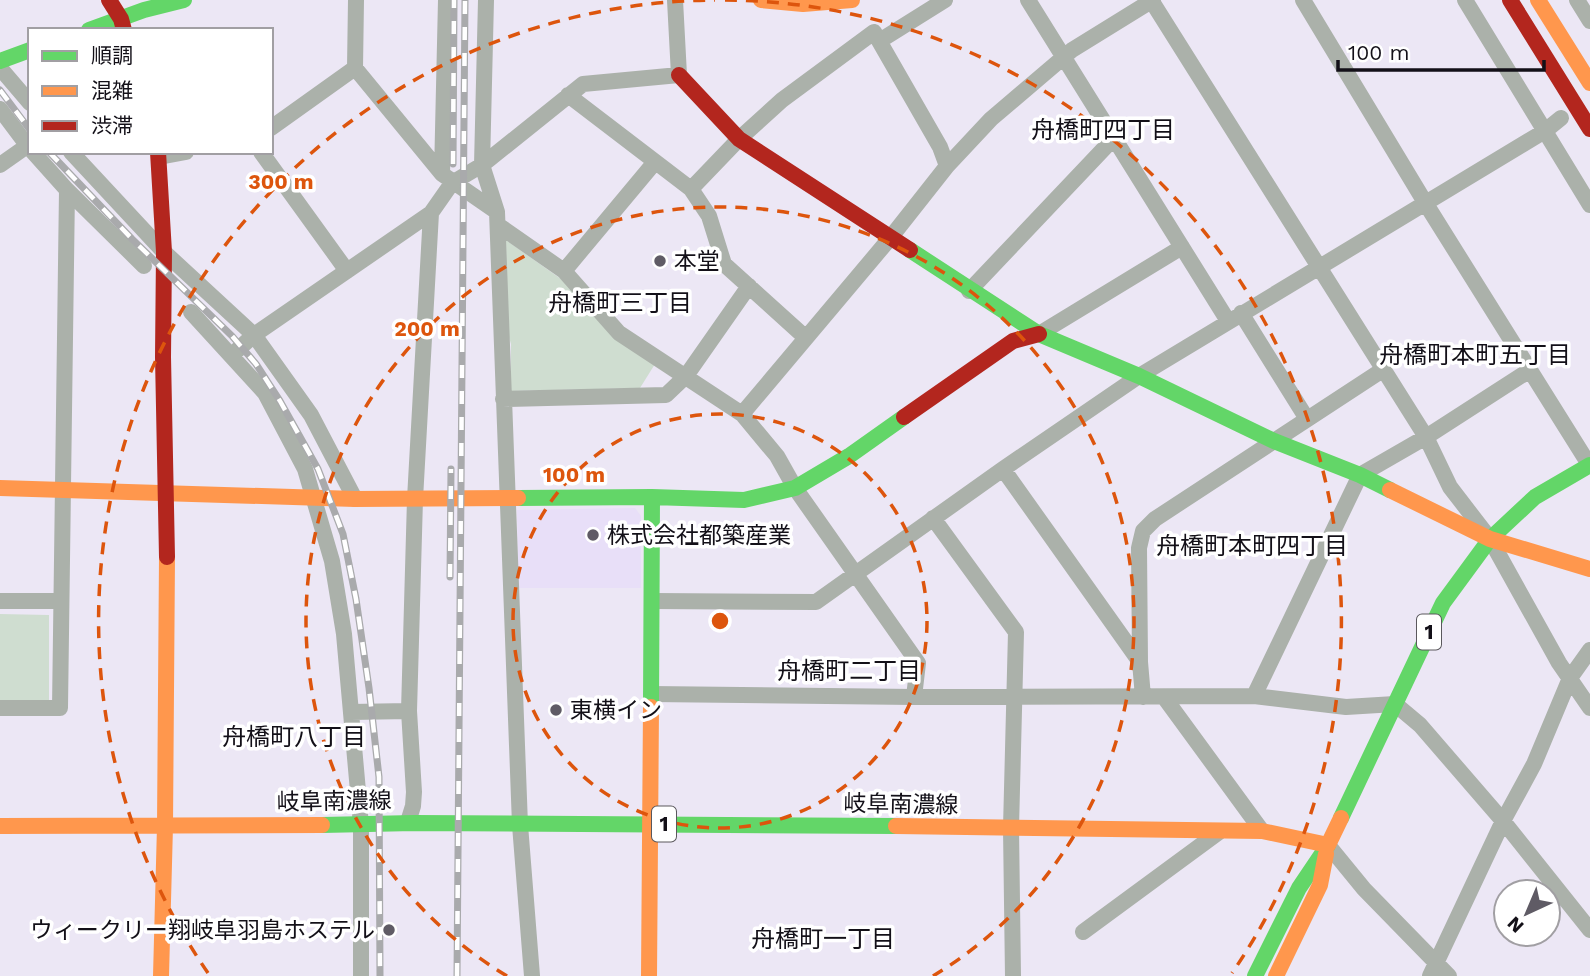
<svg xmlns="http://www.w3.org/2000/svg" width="1590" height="976" font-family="'Work Sans','Noto Sans JP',sans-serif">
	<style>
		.built { fill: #e8dff8 }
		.green { fill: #cfddd0 }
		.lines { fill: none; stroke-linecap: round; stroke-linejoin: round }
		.street { stroke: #abb1aa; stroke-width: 16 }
		.fast { stroke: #63d668; stroke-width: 16 }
		.slow { stroke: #ff974d; stroke-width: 16 }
		.jam { stroke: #b3261e; stroke-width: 16 }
		.rail-casing { stroke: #a9aaac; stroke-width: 7 }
		.rail { stroke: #fff; stroke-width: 4.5; stroke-dasharray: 13; stroke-linecap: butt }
		.ring { fill: none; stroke: #dd550d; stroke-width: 3.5; stroke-dasharray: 12 9 }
		.poi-dot { fill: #5f5b65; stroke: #fff; stroke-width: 2.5 }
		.labels { text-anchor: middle; stroke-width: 7; stroke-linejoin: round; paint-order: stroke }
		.shield { fill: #fff; stroke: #5a585d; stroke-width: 2 }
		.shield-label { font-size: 21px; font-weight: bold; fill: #131018 }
		.poi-label { font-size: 23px; fill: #131018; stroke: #fff; text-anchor: start }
		.street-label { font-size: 23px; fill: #131018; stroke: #fff }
		.neighbourhood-label { font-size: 24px; fill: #131018; stroke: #fff }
		.centre { fill: #dd550d; stroke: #fff; stroke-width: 3.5 }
		.ring-label { font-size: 21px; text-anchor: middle; font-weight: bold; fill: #dd550d; stroke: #fff; stroke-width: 7; stroke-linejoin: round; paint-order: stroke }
	</style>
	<rect width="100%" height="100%" fill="#ece7f5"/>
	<!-- built -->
	<path class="built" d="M 635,508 L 641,516 L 641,588 L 518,588 L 517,510 Z"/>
	<!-- green -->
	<path class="green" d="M 506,240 L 561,279 L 655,364 L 640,388 L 511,391 L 511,344 L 507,331 Z
		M 0,614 L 49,615 L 49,701 L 0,701 Z"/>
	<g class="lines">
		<!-- street -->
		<path class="street" d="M 356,0 L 355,68 L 442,174 L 497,212
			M 486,0 L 482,165 L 497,212 L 520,825 L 532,976
			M 1028,0 L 1228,321
			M 1151,0 L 1426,437 L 1450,487 L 1490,539 L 1559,663 L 1590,708
			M 1303,0 L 1426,204 L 1590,466
			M 1465,0 L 1590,205
			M 1577,0 L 1590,21
			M 881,40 L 945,0
			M 0,68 L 30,103
			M 568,95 L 691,189 L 709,216 L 724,264 L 806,338
			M 0,109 L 30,149
			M 271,128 L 355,68
			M 33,152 L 67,190 L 144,266
			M 71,152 L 164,252 L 254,335 L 311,415 L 355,499
			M 261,152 L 347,271
			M 159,157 L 186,152
			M 0,165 L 27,146
			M 442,174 L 446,0
			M 691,189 L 739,139 L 782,100 L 874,32 L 940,147 L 947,166
			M 498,225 L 564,271 L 619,333 L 742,414 L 777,456 L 795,488 L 918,663 L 914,697
			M 564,271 L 655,162
			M 969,291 L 1114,138
			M 191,312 L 265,393 L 305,469 L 332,561 L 344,634 L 361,825 L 361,976
			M 1241,313 L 1307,419
			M 1039,334 L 1182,247
			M 232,355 L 254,335 L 431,213 L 452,183 L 482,165 L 583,84 L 679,75 L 675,0
			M 503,399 L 666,395 L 686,376 L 749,286
			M 742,414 L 891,237 L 947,166 L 991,119 L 1072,50 L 1153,0
			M 1003,469 L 1140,662
			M 933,518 L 1016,632 L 1011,828 L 1013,976
			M 0,601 L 61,601
			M 653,601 L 816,602 L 1003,469 L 1139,376 L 1545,131 L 1561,118
			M 651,694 L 914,697 L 1254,696 L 1346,707 L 1395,704 L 1420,725 L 1503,821 L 1590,930
			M 1254,696 L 1360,475 L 1426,437 L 1530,370
			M 1143,697 L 1140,662 L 1139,548 L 1143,531 L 1155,519 L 1384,369
			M 1164,697 L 1262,831
			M 0,708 L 60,708 L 67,190
			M 351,712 L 409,711
			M 408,822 L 413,806 L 414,792 L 409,711 L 415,499 L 431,213
			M 1328,845 L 1364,889 L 1449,976
			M 1083,932 L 1219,832
			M 1430,976 L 1503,821 L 1534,764 L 1570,678 L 1590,650"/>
		<!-- fast -->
		<path class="fast" d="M 89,30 L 144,10 L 184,0
			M 0,61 L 30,50
			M 910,250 L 1039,334 L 1139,376 L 1274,441 L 1360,475 L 1390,490
			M 518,498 L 652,497 L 744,500 L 795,488 L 849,456 L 904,417
			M 651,707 L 652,497
			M 1341,818 L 1443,603 L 1490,539 L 1535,497 L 1590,465
			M 322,825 L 414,823 L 896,826
			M 1255,976 L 1299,888 L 1328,845"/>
		<!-- slow -->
		<path class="slow" d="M 761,0 L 803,4 L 852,0
			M 1538,0 L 1590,83
			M 0,488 L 355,499 L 518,498
			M 1390,490 L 1490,539 L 1590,569
			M 0,826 L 322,825
			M 896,826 L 1262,831 L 1328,845 L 1341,818
			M 161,976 L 165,826 L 167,557
			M 649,976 L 651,707
			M 1276,976 L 1320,885 L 1326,854"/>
		<!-- jam -->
		<path class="jam" d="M 109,0 L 121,19 L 124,30
			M 1510,0 L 1590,129
			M 679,75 L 739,139 L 910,250
			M 158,152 L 164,252 L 163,357 L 167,557
			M 904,417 L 1013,341 L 1039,334"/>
		<defs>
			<path id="rail" d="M 0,90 L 30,130
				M 49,152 L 132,239 L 232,336 L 256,364 L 280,401 L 318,469 L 343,534 L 356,599 L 369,688 L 379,777 L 380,976
				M 453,164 L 454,0
				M 450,577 L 451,469
				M 457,976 L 465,0"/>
		</defs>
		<!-- rail casing -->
		<use href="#rail" class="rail-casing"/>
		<!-- rail -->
		<use href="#rail" class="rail"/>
	</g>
	<!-- distance rings -->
	<g class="ring">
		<circle cx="720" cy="621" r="207"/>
		<path d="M507 976A414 414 0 1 1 933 976"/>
		<path d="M208 973A621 621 0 0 1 715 0M725 0A621 621 0 0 1 1232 973"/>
	</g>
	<!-- markers -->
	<g class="poi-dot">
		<circle cx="660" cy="261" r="7"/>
		<circle cx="593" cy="535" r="7"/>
		<circle cx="556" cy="710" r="7"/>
		<circle cx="389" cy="930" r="7"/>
	</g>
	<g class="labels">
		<!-- shield labels -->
		<g class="shield">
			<rect x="1417" y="614.5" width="24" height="35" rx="5"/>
			<rect x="652" y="806.5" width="24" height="35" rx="5"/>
		</g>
		<g class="shield-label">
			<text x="1429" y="639">1</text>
			<text x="664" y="831">1</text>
		</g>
		<!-- poi labels -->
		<g class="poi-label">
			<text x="674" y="269">本堂</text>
			<text x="607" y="543">株式会社都築産業</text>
			<text x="570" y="718">東横イン</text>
			<text x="375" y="938" text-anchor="end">ウィークリー翔岐阜羽島ホステル</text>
		</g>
		<!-- street labels -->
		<g class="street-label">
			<text transform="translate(334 801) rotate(-1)" y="8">岐阜南濃線</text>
			<text transform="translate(901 804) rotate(1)" y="8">岐阜南濃線</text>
		</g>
		<!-- neighbourhood labels -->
		<g class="neighbourhood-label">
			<text x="1103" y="138">舟橋町四丁目</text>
			<text x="620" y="311">舟橋町三丁目</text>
			<text x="1475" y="363">舟橋町本町五丁目</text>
			<text x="1252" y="554">舟橋町本町四丁目</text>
			<text x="849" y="679">舟橋町二丁目</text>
			<text x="294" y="745">舟橋町八丁目</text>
			<text x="823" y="947">舟橋町一丁目</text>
		</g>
	</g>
	<circle cx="720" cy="621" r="10" class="centre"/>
	<g class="ring-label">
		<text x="281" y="189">300 m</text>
		<text x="427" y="336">200 m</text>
		<text x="574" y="482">100 m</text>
	</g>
	<!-- legend -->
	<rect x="28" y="28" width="245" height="126" fill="#ffffff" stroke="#a19fa3" stroke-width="2"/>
	<rect x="42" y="51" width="35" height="10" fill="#63d668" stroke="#a19fa3" stroke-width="2"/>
	<text x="91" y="63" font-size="21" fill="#131018">順調</text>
	<rect x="42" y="86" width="35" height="10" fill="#ff974d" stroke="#a19fa3" stroke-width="2"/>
	<text x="91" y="98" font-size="21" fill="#131018">混雑</text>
	<rect x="42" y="121" width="35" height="10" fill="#b3261e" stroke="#a19fa3" stroke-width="2"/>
	<text x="91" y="133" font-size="21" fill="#131018">渋滞</text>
	<!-- north arrow -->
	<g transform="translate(1527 913) rotate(224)"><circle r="33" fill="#ffffff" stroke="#a19fa3" stroke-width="2"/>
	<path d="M0-5L12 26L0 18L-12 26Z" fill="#5f5b65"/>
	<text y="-10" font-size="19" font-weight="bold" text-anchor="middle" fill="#131018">N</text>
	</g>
	<!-- scale -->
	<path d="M1338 60v10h206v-10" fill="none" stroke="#131018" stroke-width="3.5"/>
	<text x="1348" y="60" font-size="21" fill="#131018" stroke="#ffffff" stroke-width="5" paint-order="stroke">100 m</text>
</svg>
